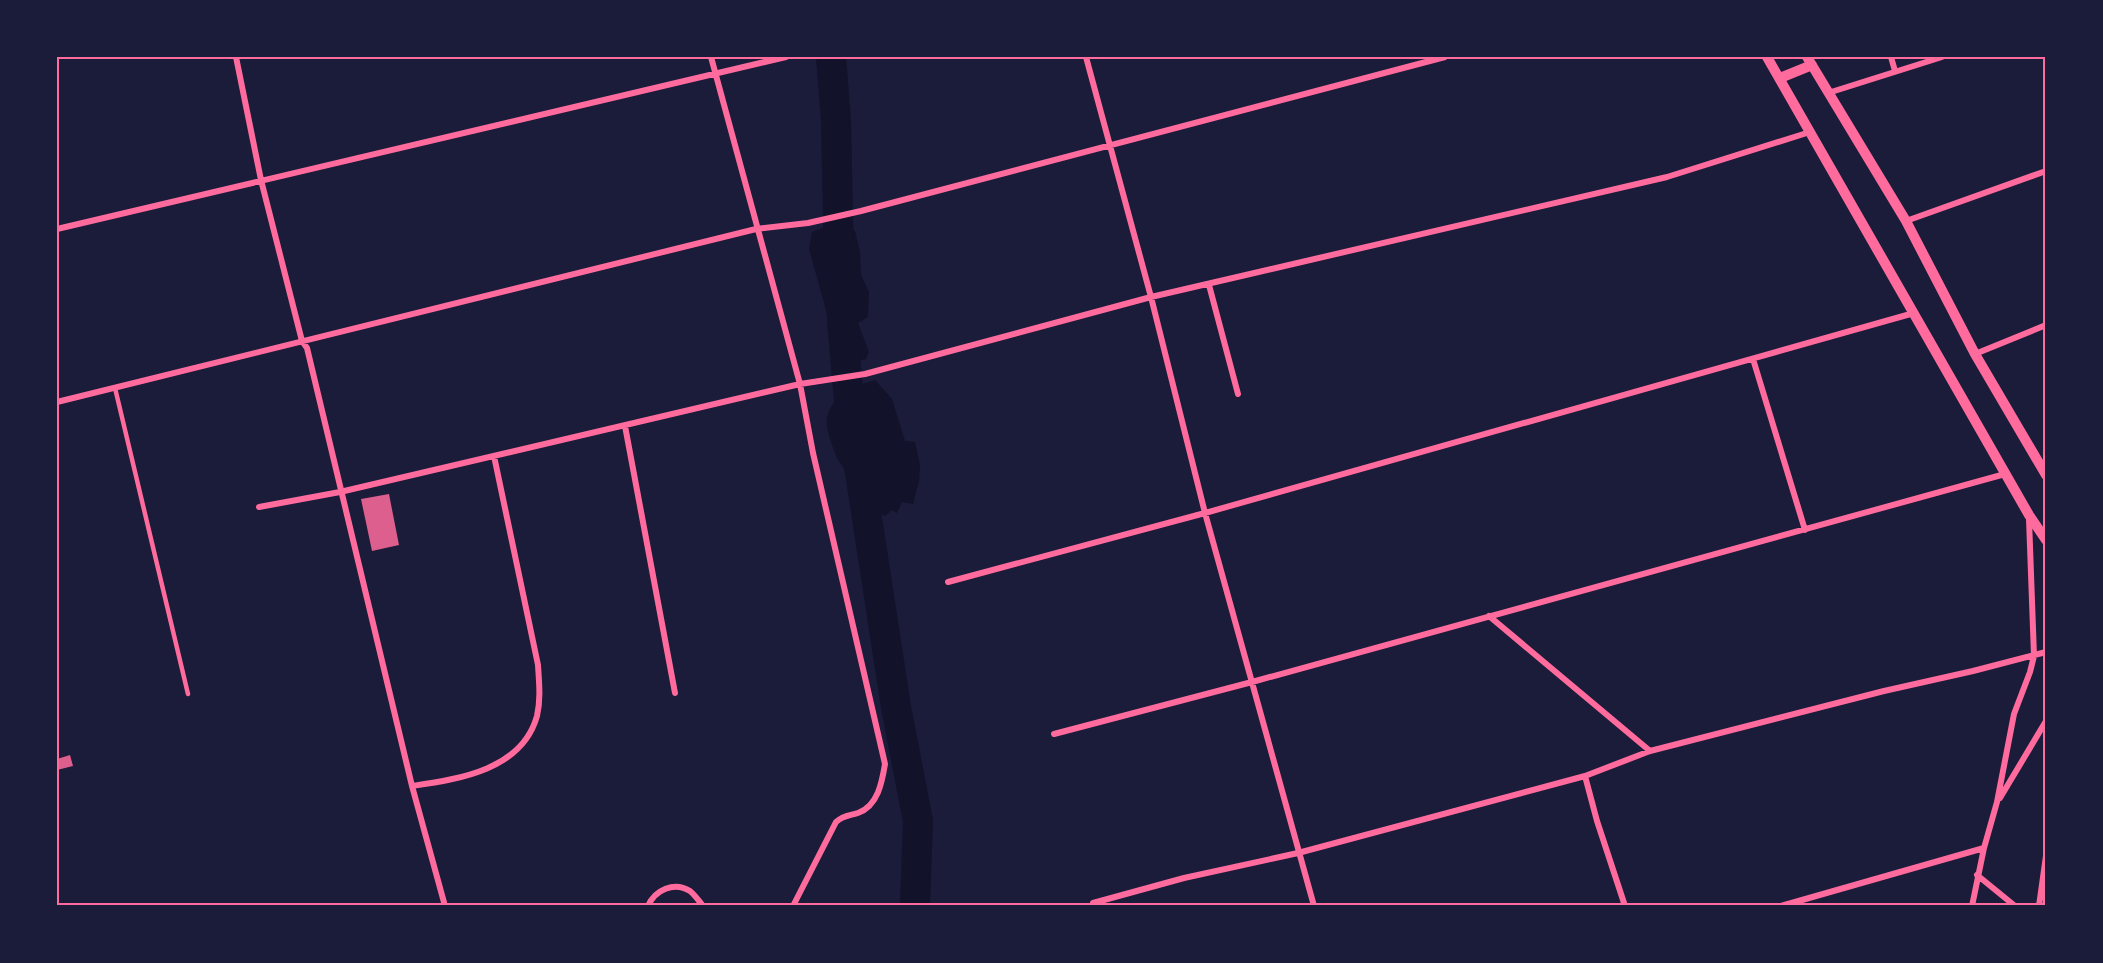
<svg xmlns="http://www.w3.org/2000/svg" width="2103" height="963" font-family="'PT Sans Narrow',sans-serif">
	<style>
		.water { fill: #12122b }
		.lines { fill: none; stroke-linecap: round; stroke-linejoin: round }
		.river { stroke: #12122b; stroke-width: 30 }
		.building { fill: #dd5f8e }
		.service { stroke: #ff6b9d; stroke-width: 4.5 }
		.minor { stroke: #ff6b9d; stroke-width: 6 }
		.tertiary { stroke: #ff6b9d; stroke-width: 10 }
		.neatline { fill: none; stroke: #ff6b9d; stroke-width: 2 }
	</style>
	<rect width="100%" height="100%" fill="#1b1b3a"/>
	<!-- water -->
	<path class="water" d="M 846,223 L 855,231 L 860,252 L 861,275 L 869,292 L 868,317 L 858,323 L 869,352 L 866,359 L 854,362 L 841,361 L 833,348 L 826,310 L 809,249 L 812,232 L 831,225 Z
		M 875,380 L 892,399 L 905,441 L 915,442 L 920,465 L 919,481 L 913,504 L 902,502 L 897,513 L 892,510 L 885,516 L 869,506 L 854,482 L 853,473 L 846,474 C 843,464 837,461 835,453 C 832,445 828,434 827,426 C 824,399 854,386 875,380 Z"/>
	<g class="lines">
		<!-- river -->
		<path class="river" d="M 831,57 L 836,120 L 839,264
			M 842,321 L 849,401 L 896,707 L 918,821 L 915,906"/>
	</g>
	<!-- building -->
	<path class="building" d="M 389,494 L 399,545 L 372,551 L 361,499 Z
		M 70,755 L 73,766 L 57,770 L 57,759 Z"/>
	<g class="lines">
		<!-- service -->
		<path class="service" d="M 115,388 L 188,694"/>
		<!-- minor -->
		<path class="minor" d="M 236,57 L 261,180 L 302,341 L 307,348 L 412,786 L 445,906
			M 711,57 L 800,384 L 813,453 L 885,764 C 882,782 878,806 858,813 C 849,816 844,815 836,822 L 793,906
			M 1086,57 L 1151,297 L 1205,513 L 1314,906
			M 1891,57 L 1895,71
			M 1828,93 L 1942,57
			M 1906,221 L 2046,171
			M 57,229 L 786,57
			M 1209,285 L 1238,394
			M 1975,354 L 2046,325
			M 1753,359 L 1805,530
			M 57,402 L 756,229 L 808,223 L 861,211 L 1445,57
			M 625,426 L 675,693
			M 259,507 L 340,492 L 800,384 L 865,374 L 1151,297 L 1667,177 L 1810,132
			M 948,582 L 1205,513 L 1914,313
			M 1489,616 L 1650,751
			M 1054,734 L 1252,682 L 2005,474
			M 1585,776 L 1597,821 L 1625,906
			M 412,786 C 459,779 522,770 537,716 C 541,699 539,682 538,665 L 494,456
			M 2000,798 L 2046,721
			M 1977,875 L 2015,906
			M 1093,903 L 1184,878 L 1298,853 L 1585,776 L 1650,751 L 1884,691 L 1973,671 L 2046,652
			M 648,906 C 655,890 674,881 690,891 C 695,895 699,901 703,906
			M 1781,906 L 1984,848
			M 1972,906 L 1984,848 L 1997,802 L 2014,714 L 2030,672 L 2034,656 L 2029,519
			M 2039,906 L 2046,856"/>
		<!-- tertiary -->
		<path class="tertiary" d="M 1767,57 L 2029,515 L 2046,540
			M 1807,57 L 1906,221 L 1975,354 L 2046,475
			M 1780,78 L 1812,65"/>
	</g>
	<!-- border -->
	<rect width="2103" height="963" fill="none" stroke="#1b1b3a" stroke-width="117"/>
	<rect x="58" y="58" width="1986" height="846" class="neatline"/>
</svg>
